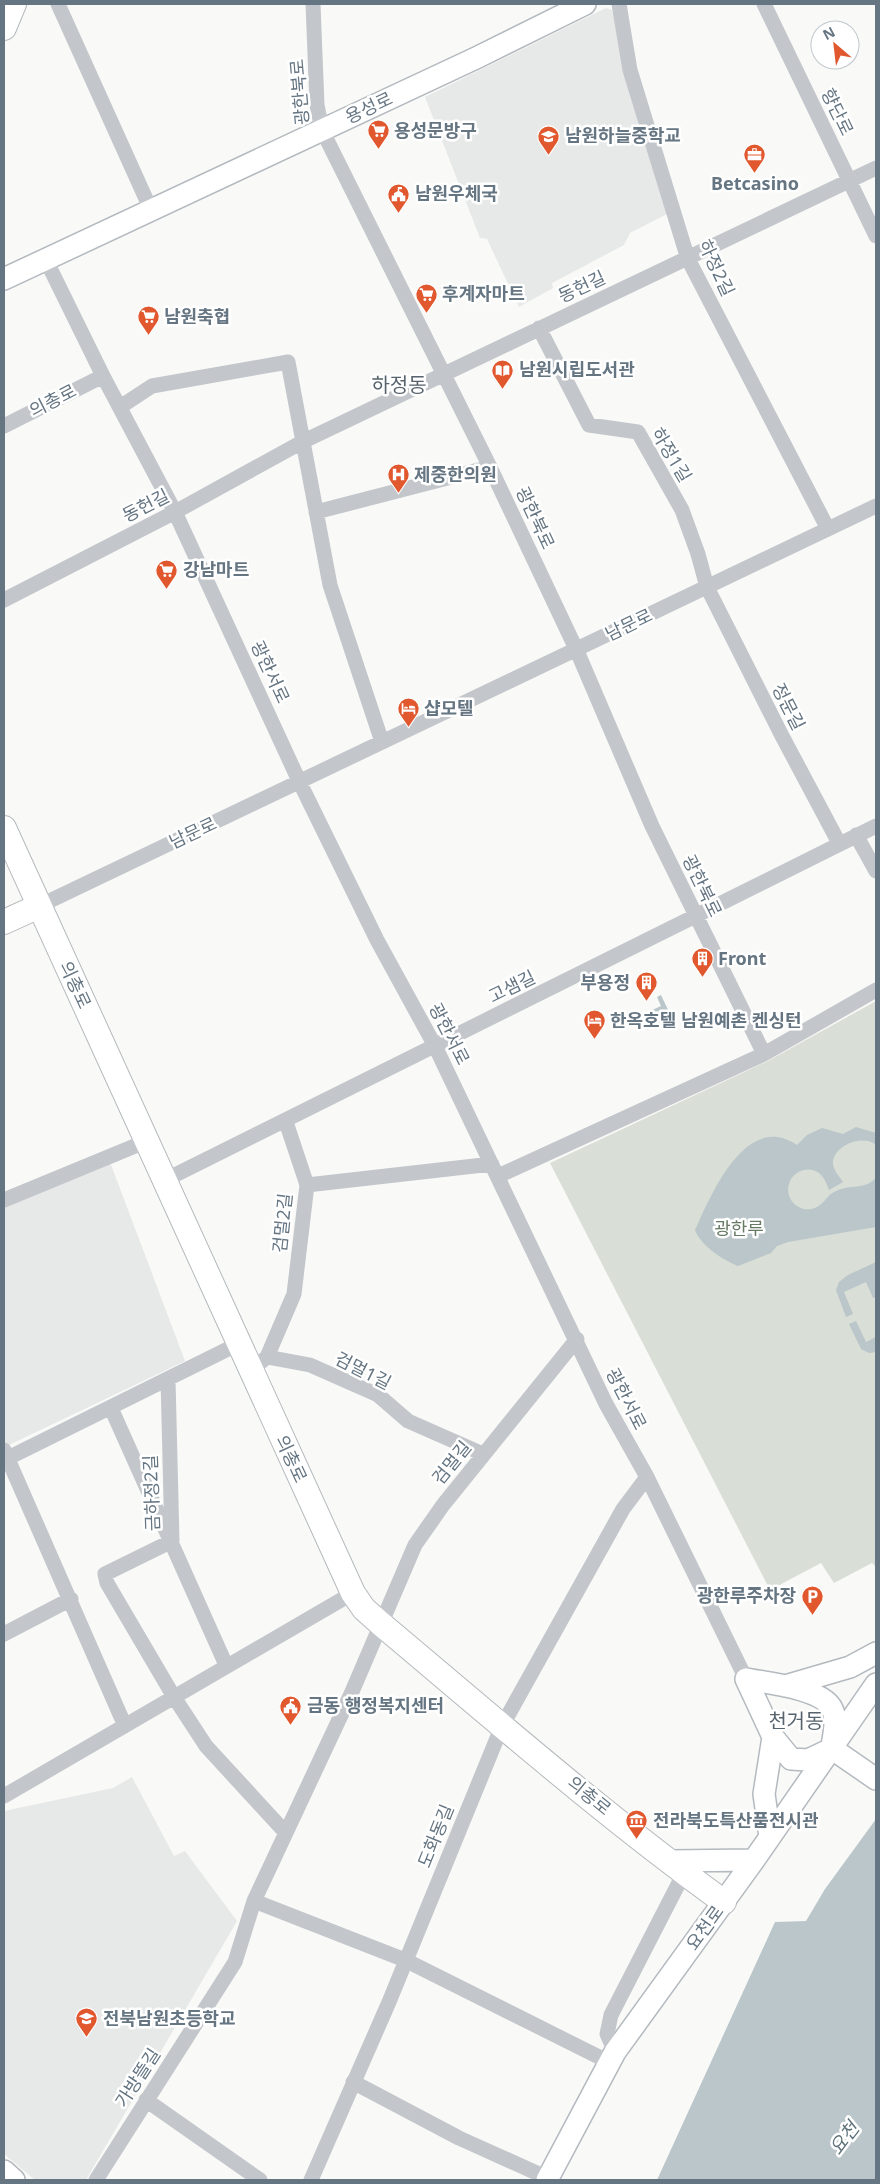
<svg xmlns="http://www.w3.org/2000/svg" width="880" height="2184" font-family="'Noto Sans','Noto Sans KR',sans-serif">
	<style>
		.built { fill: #e7e8e8 }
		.green { fill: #d9ded6 }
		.water { fill: #bac6ca }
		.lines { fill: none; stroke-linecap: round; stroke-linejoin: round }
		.secondary-casing { stroke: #b3b9be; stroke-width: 24 }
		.primary-casing { stroke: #b4b9bd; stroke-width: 26 }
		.street { stroke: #c3c7cb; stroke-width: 15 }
		.secondary { stroke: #fff; stroke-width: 21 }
		.primary { stroke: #fff; stroke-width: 24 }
		.labels { text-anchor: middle; stroke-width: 5; stroke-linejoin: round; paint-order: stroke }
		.street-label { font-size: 18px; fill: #657582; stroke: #fff }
		.poi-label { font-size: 18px; font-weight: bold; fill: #657582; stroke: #fff; text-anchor: start }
		.park-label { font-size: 18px; fill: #677a64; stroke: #fff }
		.water-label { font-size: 19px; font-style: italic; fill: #60747c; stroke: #fff }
		.quarter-label { font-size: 20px; fill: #57636d; stroke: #fff }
	</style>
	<rect width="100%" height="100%" fill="#f9f9f7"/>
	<!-- built -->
	<path class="built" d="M 606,8 L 612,10 L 669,213 L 630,233 L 624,245 L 552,283 L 553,288 L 519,307 L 487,239 L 480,238 L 425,97 Z
		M 107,1154 L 185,1361 L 7,1446 L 4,1439 L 4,1203 Z
		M 132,1777 L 174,1856 L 185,1851 L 237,1921 L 86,2180 L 35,2180 L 4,2154 L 4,1811 L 113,1788 Z"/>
	<!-- green -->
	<path class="green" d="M 876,1001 L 876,1567 L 872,1563 L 834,1583 L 821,1563 L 770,1590 L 550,1163 L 768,1061 Z"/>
	<!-- water -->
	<path class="water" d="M 661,995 L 670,1014 L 664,1016 L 666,1021 L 647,1030 L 645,1026 L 640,1028 L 631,1012 L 635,1010 L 639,1016 L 661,1006 L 657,997 Z
		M 856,1127 L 876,1133 L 876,1145 C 864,1134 836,1144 833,1161 C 832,1169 839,1176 843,1182 L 829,1190 C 827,1184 824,1177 819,1173 C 809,1165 792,1171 789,1184 C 784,1201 802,1215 817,1207 C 823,1204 826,1198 831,1194 C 848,1182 862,1192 876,1178 L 876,1227 L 788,1242 L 777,1246 L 771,1253 L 738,1266 C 723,1260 701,1246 695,1230 C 711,1195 746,1110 797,1145 L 807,1135 L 822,1128 L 843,1134 Z
		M 876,1262 L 876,1297 L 873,1298 L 866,1282 L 844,1292 L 853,1314 L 846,1317 L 836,1290 L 839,1282 L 848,1275 Z
		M 856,1321 L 866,1342 L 876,1337 L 876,1352 L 869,1353 L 861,1349 L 849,1324 Z
		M 876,1819 L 876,2180 L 657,2180 L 775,1922 L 806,1921 L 825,1889 Z"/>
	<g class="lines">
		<defs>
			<path id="secondary" d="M 4,279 L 476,58 L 585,4
				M 746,1679 L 773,1737 L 791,1759 L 808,1760 L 831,1749
				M 746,1679 C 767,1683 819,1688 831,1707 C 838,1718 834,1733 832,1746
				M 785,1686 L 850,1667 L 876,1653
				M 831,1748 L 876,1779
				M 770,1837 L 764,1794 L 773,1737
				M 670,1861 L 754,1860
				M 4,2171 L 14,2180
				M 547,2180 L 615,2052 L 754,1860 L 876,1684"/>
			<path id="primary" d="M 4,28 L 14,4
				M 4,828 L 353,1593 L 364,1609 L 381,1624 C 493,1718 605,1816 724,1902
				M 4,922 L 39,906"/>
		</defs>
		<!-- secondary casing -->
		<use href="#secondary" class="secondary-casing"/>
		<!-- primary casing -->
		<use href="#primary" class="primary-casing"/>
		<!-- street -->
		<path class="street" d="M 58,4 L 151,210
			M 313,4 L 317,105 L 322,130 L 490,467 L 577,651 L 652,826 L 764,1054 L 498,1176
			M 619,4 L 630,70 L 688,259 L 828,529
			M 764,4 L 876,236
			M 46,260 L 103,376 L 175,512 L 300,783 L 377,940 L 435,1046 L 606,1404 L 647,1477 L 746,1679
			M 539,328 L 589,425 L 638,432 L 682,510 L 698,554 L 707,587 L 781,734 L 839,843
			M 120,407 L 152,386 L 288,362 L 330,585 L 382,742
			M 4,426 L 103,376
			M 316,512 L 490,467
			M 4,600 L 175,512 L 304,441 L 876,168
			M 856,835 L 876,871
			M 39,906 L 876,506
			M 764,1054 L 876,990
			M 165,1180 L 876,826
			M 307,1185 L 492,1164
			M 4,1200 L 147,1141
			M 267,1357 L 294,1294 L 307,1185 L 286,1122
			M 250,1371 L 267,1357 L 310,1365 L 378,1395 L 408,1421 L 483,1454
			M 168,1379 L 172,1541 L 105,1574 L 107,1583 L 174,1697 L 206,1746 L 285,1832
			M 111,1408 L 226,1665
			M 4,1450 L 125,1726
			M 4,1460 L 238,1344
			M 4,1634 L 71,1599
			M 4,1796 L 353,1593
			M 254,1901 L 405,1960 L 609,2062
			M 615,2052 L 607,2034 L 611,2015 L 684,1873
			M 353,2082 L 459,2138 L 548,2178
			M 146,2100 L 260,2180
			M 96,2180 L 235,1962 L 254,1901 L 351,1694 L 415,1545 L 443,1505 L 577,1339
			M 311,2180 L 389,2002 L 502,1726 L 623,1509 L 647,1477"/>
		<!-- secondary -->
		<use href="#secondary" class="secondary"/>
		<!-- primary -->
		<use href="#primary" class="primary"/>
	</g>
	<!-- icons -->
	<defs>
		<symbol id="supermarket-pin" viewBox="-11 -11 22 30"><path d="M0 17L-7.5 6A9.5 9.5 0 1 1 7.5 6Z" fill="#e1582f" stroke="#fff"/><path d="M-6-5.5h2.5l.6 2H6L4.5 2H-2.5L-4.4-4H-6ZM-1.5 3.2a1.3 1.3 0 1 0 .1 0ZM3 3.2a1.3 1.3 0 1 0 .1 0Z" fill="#fff"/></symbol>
		<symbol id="school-pin" viewBox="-11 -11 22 30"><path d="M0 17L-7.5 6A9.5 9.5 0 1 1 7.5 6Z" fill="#e1582f" stroke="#fff"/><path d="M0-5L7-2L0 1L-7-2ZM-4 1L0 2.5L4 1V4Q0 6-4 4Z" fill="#fff"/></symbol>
		<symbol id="office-pin" viewBox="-11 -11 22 30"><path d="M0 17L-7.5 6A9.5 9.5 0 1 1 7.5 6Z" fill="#e1582f" stroke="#fff"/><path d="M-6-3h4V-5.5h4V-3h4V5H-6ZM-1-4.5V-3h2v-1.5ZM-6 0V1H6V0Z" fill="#fff"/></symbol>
		<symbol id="civic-pin" viewBox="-11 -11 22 30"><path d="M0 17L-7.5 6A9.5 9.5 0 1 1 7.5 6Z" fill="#e1582f" stroke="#fff"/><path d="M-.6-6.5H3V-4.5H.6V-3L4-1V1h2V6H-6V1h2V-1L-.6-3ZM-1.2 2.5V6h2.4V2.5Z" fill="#fff"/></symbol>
		<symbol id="library-pin" viewBox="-11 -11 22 30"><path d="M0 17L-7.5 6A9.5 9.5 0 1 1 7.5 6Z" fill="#e1582f" stroke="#fff"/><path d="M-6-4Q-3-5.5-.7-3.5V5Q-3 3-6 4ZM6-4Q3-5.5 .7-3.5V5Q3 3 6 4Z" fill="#fff"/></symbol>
		<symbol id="hospital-pin" viewBox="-11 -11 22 30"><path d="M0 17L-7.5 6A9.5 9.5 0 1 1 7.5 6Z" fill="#e1582f" stroke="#fff"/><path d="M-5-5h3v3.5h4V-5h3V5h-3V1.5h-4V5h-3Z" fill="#fff"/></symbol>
		<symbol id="hotel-pin" viewBox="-11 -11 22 30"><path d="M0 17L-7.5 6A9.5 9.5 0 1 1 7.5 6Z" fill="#e1582f" stroke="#fff"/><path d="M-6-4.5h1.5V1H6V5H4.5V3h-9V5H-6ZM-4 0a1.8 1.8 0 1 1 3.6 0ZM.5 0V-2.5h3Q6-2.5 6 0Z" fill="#fff"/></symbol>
		<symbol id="building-pin" viewBox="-11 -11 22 30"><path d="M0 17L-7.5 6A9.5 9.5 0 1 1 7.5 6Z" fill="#e1582f" stroke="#fff"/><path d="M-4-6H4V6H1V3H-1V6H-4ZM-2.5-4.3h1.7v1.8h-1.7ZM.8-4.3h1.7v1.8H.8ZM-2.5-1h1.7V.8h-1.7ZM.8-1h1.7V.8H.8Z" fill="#fff"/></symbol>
		<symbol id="parking-pin" viewBox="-11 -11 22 30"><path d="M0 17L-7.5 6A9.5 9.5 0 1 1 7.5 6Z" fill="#e1582f" stroke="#fff"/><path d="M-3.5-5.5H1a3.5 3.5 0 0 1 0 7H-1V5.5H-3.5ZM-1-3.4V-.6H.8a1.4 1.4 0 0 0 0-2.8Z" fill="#fff"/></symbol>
		<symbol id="museum-pin" viewBox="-11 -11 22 30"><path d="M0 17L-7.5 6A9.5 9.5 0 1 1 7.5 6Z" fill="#e1582f" stroke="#fff"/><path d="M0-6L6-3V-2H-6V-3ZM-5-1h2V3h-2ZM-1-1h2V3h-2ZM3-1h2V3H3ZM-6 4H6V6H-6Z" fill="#fff"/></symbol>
	</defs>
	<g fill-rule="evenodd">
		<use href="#supermarket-pin" x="366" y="118" width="25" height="34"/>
		<use href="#school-pin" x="536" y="124" width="25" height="34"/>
		<use href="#office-pin" x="742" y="142" width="25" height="34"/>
		<use href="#civic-pin" x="386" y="182" width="25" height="34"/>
		<use href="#supermarket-pin" x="414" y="282" width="25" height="34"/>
		<use href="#supermarket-pin" x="136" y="304" width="25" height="34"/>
		<use href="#library-pin" x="490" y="358" width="25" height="34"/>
		<use href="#hospital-pin" x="386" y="462" width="25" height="34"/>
		<use href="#supermarket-pin" x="154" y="558" width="25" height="34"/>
		<use href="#hotel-pin" x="396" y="696" width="25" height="34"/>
		<use href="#building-pin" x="690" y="946" width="25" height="34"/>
		<use href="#building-pin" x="634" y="970" width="25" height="34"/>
		<use href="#hotel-pin" x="582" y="1008" width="25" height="34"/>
		<use href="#parking-pin" x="800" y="1584" width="25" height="34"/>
		<use href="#civic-pin" x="278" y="1694" width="25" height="34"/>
		<use href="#museum-pin" x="624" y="1808" width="25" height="34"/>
		<use href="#school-pin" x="74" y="2006" width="25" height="34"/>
	</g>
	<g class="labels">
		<!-- street labels -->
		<g class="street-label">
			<text transform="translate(300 92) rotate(-95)" y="6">광한북로</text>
			<text transform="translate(369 108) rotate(-25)" y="6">용성로</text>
			<text transform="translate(837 112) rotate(64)" y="6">향단로</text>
			<text transform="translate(716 268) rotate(65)" y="6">하정2길</text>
			<text transform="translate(582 287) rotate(-25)" y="6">동헌길</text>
			<text transform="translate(53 401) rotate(-27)" y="6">의총로</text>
			<text transform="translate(671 455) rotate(59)" y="6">하정1길</text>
			<text transform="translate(146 506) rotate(-27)" y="6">동헌길</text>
			<text transform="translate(535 518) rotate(65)" y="6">광한북로</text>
			<text transform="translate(629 625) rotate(-26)" y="6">남문로</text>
			<text transform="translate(270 672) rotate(65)" y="6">광한서로</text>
			<text transform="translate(788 707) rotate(63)" y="6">정문길</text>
			<text transform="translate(193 833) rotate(-25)" y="6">남문로</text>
			<text transform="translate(702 886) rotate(64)" y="6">광한북로</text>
			<text transform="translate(75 985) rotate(65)" y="6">의총로</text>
			<text transform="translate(512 987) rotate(-26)" y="6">고샘길</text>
			<text transform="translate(449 1034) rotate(63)" y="6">광한서로</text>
			<text transform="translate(283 1223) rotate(-84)" y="6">검멀2길</text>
			<text transform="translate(363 1371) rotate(27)" y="6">검멀1길</text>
			<text transform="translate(626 1399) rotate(63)" y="6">광한서로</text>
			<text transform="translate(291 1459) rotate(65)" y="6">의총로</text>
			<text transform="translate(452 1463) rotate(-51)" y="6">검멀길</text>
			<text transform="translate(152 1493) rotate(-92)" y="6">금하정2길</text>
			<text transform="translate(589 1796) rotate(39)" y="6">의총로</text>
			<text transform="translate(436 1836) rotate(-68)" y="6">도화동길</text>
			<text transform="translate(705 1928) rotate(-54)" y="6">요천로</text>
			<text transform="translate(138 2078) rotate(-57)" y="6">가방뜰길</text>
		</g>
		<!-- poi labels -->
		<g class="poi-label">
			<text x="394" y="137">용성문방구</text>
			<text x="565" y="142">남원하늘중학교</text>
			<text x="755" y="190" text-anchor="middle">Betcasino</text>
			<text x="415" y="200">남원우체국</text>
			<text x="442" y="300">후계자마트</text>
			<text x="164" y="323">남원축협</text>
			<text x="519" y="376">남원시립도서관</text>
			<text x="414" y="481">제중한의원</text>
			<text x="183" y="576">강남마트</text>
			<text x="424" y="715">샵모텔</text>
			<text x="718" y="965">Front</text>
			<text x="630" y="989" text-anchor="end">부용정</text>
			<text x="610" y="1027">한옥호텔 남원예촌 켄싱턴</text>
			<text x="796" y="1602" text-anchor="end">광한루주차장</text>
			<text x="307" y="1712">금동 행정복지센터</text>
			<text x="653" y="1827">전라북도특산품전시관</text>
			<text x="103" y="2025">전북남원초등학교</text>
		</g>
		<!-- park labels -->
		<g class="park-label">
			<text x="739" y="1235">광한루</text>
		</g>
		<!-- water labels -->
		<g class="water-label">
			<text transform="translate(844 2138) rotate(-53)" y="7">요천</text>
		</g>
		<!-- quarter labels -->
		<g class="quarter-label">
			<text x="399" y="392">하정동</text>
			<text x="796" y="1728">천거동</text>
		</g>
	</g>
	<!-- border -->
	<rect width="880" height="2184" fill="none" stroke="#657582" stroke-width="10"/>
	<!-- north arrow -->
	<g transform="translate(835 45) rotate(332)"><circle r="24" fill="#ffffff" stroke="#c1c8cd"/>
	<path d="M0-4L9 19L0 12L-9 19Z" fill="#e1582f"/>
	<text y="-8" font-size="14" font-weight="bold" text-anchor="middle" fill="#657582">N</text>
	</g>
</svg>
